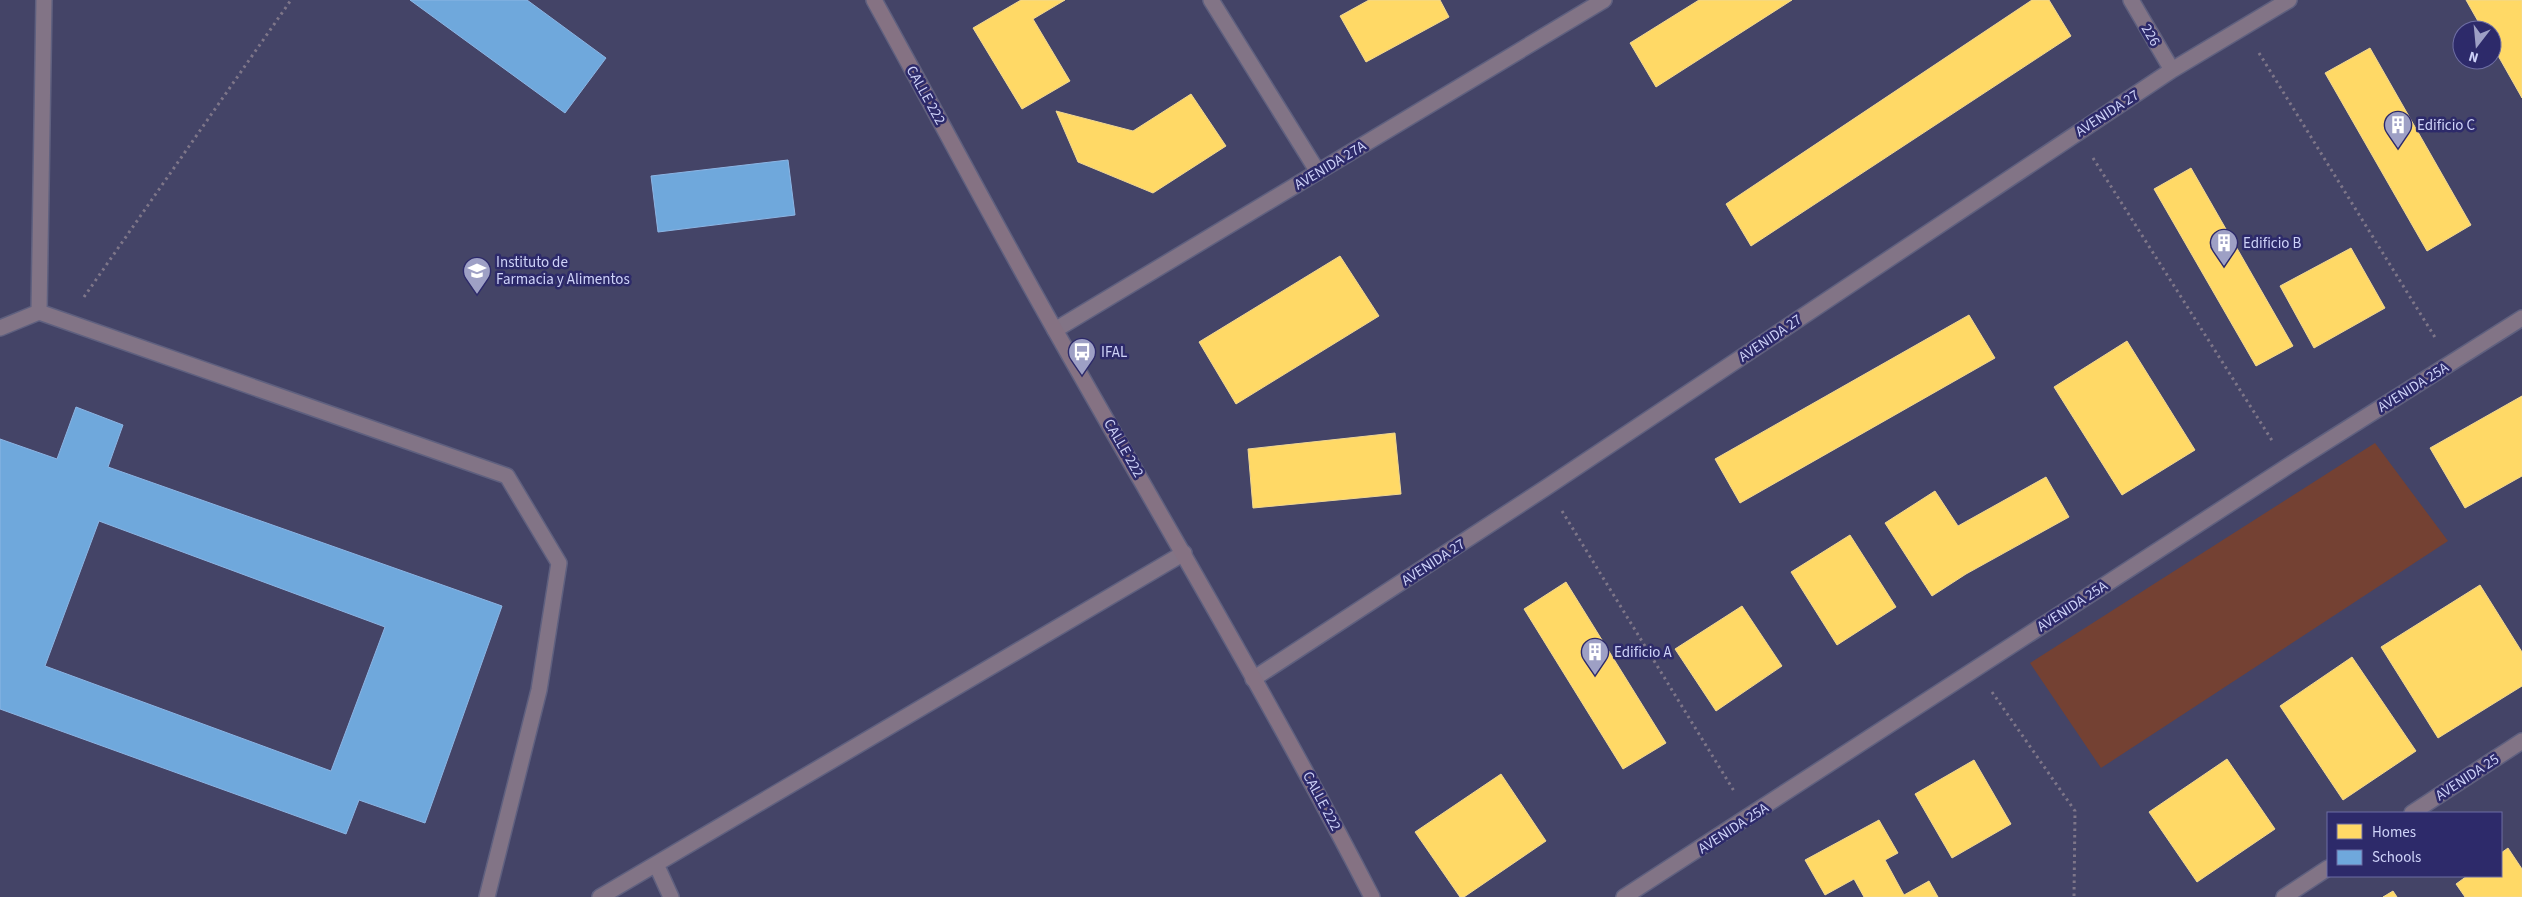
<svg xmlns="http://www.w3.org/2000/svg" width="2522" height="897" font-family="'Source Sans 3',sans-serif">
	<style>
		.garden { fill: #744133 }
		.homes { fill: #ffd966; stroke: #f0d792 }
		.schools { fill: #6fa8dc; stroke: #8cb5e4; fill-rule: evenodd }
		.lines { fill: none; stroke-linecap: round; stroke-linejoin: round }
		.service-casing { stroke: #5f607f; stroke-width: 18 }
		.minor-casing { stroke: #5f607f; stroke-width: 18 }
		.secondary-casing { stroke: #5f607f; stroke-width: 18 }
		.path { stroke: #7e7689; stroke-width: 3; stroke-dasharray: 2.5 4; stroke-linecap: butt }
		.service { stroke: #827486; stroke-width: 15 }
		.minor { stroke: #827486; stroke-width: 15 }
		.secondary { stroke: #857283; stroke-width: 15 }
		.labels { text-anchor: middle; stroke-width: 5; stroke-linejoin: round; paint-order: stroke }
		.street-label { font-size: 15px; fill: #ced2f8; stroke: #2d2a6a }
		.poi-label { font-size: 15px; fill: #ced2f8; stroke: #2d2a6a; text-anchor: start }
	</style>
	<rect width="100%" height="100%" fill="#444467"/>
	<!-- garden -->
	<path class="garden" d="M 2375,443 L 2448,541 L 2101,768 L 2030,663 Z"/>
	<!-- homes -->
	<path class="homes" d="M 1021,0 L 1065,0 L 1033,19 L 1070,81 L 1022,109 L 973,28 Z
		M 1369,0 L 1440,0 L 1449,17 L 1366,62 L 1340,16 Z
		M 1699,0 L 1792,0 L 1656,87 L 1630,43 Z
		M 2032,0 L 2049,0 L 2071,36 L 1751,246 L 1726,204 Z
		M 2466,0 L 2522,0 L 2522,98 L 2492,45 L 2492,30 L 2483,30 Z
		M 2370,48 L 2471,225 L 2427,251 L 2325,73 Z
		M 1191,94 L 1226,146 L 1153,193 L 1078,162 L 1056,111 L 1133,131 Z
		M 2191,168 L 2293,346 L 2256,366 L 2154,189 Z
		M 2351,248 L 2385,308 L 2314,348 L 2280,286 Z
		M 1340,256 L 1379,316 L 1236,404 L 1199,342 Z
		M 1969,315 L 1995,358 L 1740,503 L 1715,459 Z
		M 2127,341 L 2195,450 L 2122,495 L 2054,387 Z
		M 2522,396 L 2522,476 L 2465,508 L 2430,448 Z
		M 1395,433 L 1401,494 L 1253,508 L 1248,449 Z
		M 2046,477 L 2069,517 L 1966,574 L 1932,596 L 1885,523 L 1935,491 L 1958,526 Z
		M 1850,535 L 1896,607 L 1837,645 L 1791,572 Z
		M 1566,582 L 1666,743 L 1623,769 L 1524,609 Z
		M 2480,585 L 2522,652 L 2522,686 L 2438,738 L 2381,647 Z
		M 1742,606 L 1782,666 L 1716,711 L 1675,649 Z
		M 2352,657 L 2416,751 L 2343,800 L 2280,706 Z
		M 2227,759 L 2275,829 L 2197,882 L 2149,812 Z
		M 1974,760 L 2011,824 L 1952,858 L 1915,794 Z
		M 1501,774 L 1546,841 L 1464,897 L 1460,897 L 1415,832 Z
		M 1879,820 L 1898,853 L 1885,860 L 1904,895 L 1929,881 L 1938,897 L 1864,897 L 1854,879 L 1825,895 L 1805,860 Z
		M 2508,848 L 2522,869 L 2522,897 L 2465,897 L 2456,884 L 2467,876 L 2501,876 L 2501,853 Z
		M 2393,891 L 2397,897 L 2383,897 Z"/>
	<!-- schools -->
	<path class="schools" d="M 410,0 L 527,0 L 606,58 L 565,113 Z
		M 788,160 L 795,215 L 658,232 L 651,176 Z
		M 76,407 L 123,425 L 108,467 L 502,606 L 425,823 L 359,800 L 346,834 L 0,709 L 0,439 L 57,459 ZM 99,521 L 385,627 L 331,771 L 45,666 Z"/>
	<g class="lines">
		<defs>
			<path id="service" d="M 1211,0 L 1318,172
				M 39,312 L 44,0
				M 0,328 L 39,312 L 507,476 L 559,563 L 539,690 L 487,897
				M 656,864 L 671,897
				M 600,897 L 1184,553"/>
			<path id="minor" d="M 2131,0 L 2172,70
				M 1055,330 L 1604,0
				M 1253,679 L 1547,487 L 2172,70 L 2289,0
				M 2412,813 L 2522,741
				M 1624,897 L 2288,466 L 2522,318
				M 2284,897 L 2328,868"/>
			<path id="secondary" d="M 874,0 C 935,110 993,221 1055,330 C 1162,519 1273,705 1372,897"/>
		</defs>
		<!-- service casing -->
		<use href="#service" class="service-casing"/>
		<!-- minor casing -->
		<use href="#minor" class="minor-casing"/>
		<!-- secondary casing -->
		<use href="#secondary" class="secondary-casing"/>
		<!-- path -->
		<path class="path" d="M 2259,53 L 2436,339
			M 2093,158 L 2273,442
			M 84,297 L 291,0
			M 1562,511 L 1734,791
			M 1992,692 L 2075,811 L 2074,897"/>
		<!-- service -->
		<use href="#service" class="service"/>
		<!-- minor -->
		<use href="#minor" class="minor"/>
		<!-- secondary -->
		<use href="#secondary" class="secondary"/>
	</g>
	<!-- icons -->
	<defs>
		<symbol id="building-pin" viewBox="-11 -11 22 30"><path d="M0 17L-7.5 6A9.5 9.5 0 1 1 7.5 6Z" fill="#9ea0c5" stroke="#2d2a6a"/><path d="M-4-6H4V6H1V3H-1V6H-4ZM-2.5-4.3h1.7v1.8h-1.7ZM.8-4.3h1.7v1.8H.8ZM-2.5-1h1.7V.8h-1.7ZM.8-1h1.7V.8H.8Z" fill="#fff"/></symbol>
		<symbol id="university-pin" viewBox="-11 -11 22 30"><path d="M0 17L-7.5 6A9.5 9.5 0 1 1 7.5 6Z" fill="#9ea0c5" stroke="#2d2a6a"/><path d="M0-5L7-2L0 1L-7-2ZM-4 1L0 2.5L4 1V4Q0 6-4 4Z" fill="#fff"/></symbol>
		<symbol id="bus-pin" viewBox="-11 -11 22 30"><path d="M0 17L-7.5 6A9.5 9.5 0 1 1 7.5 6Z" fill="#9ea0c5" stroke="#2d2a6a"/><path d="M-5-6H5V4H4V6H2V4H-2V6H-4V4H-5ZM-3.5-4V0h7V-4ZM-3.5 1.2v1.5H-2V1.2ZM2 1.2v1.5H3.5V1.2Z" fill="#fff"/></symbol>
	</defs>
	<g fill-rule="evenodd">
		<use href="#building-pin" x="2382" y="109" width="32" height="43"/>
		<use href="#building-pin" x="2208" y="227" width="32" height="43"/>
		<use href="#university-pin" x="461" y="255" width="32" height="43"/>
		<use href="#bus-pin" x="1066" y="336" width="32" height="43"/>
		<use href="#building-pin" x="1579" y="636" width="32" height="43"/>
	</g>
	<g class="labels">
		<!-- street labels -->
		<g class="street-label">
			<text transform="translate(2151 35) rotate(60)" y="5">226</text>
			<text transform="translate(926 95) rotate(61)" y="5">CALLE 222</text>
			<text transform="translate(2107 113) rotate(-33)" y="5">AVENIDA 27</text>
			<text transform="translate(1330 165) rotate(-31)" y="5">AVENIDA 27A</text>
			<text transform="translate(1770 338) rotate(-34)" y="5">AVENIDA 27</text>
			<text transform="translate(2413 387) rotate(-32)" y="5">AVENIDA 25A</text>
			<text transform="translate(1124 448) rotate(60)" y="5">CALLE 222</text>
			<text transform="translate(1433 562) rotate(-33)" y="5">AVENIDA 27</text>
			<text transform="translate(2072 606) rotate(-33)" y="5">AVENIDA 25A</text>
			<text transform="translate(2467 777) rotate(-33)" y="5">AVENIDA 25</text>
			<text transform="translate(1322 801) rotate(62)" y="5">CALLE 222</text>
			<text transform="translate(1733 828) rotate(-33)" y="5">AVENIDA 25A</text>
		</g>
		<!-- poi labels -->
		<g class="poi-label">
			<text x="2417" y="130">Edificio C</text>
			<text x="2243" y="248">Edificio B</text>
			<text x="496" y="267">Instituto de<tspan x="496" dy="17">Farmacia y Alimentos</tspan></text>
			<text x="1101" y="357">IFAL</text>
			<text x="1614" y="657">Edificio A</text>
		</g>
	</g>
	<!-- legend -->
	<rect x="2327" y="812" width="175" height="65" fill="#2d2a6a" stroke="#6d6da3"/>
	<rect x="2337" y="824" width="25" height="15" fill="#ffd966" stroke="#6d6da3"/>
	<text x="2372" y="837" font-size="15" fill="#ced2f8">Homes</text>
	<rect x="2337" y="850" width="25" height="15" fill="#6fa8dc" stroke="#6d6da3"/>
	<text x="2372" y="862" font-size="15" fill="#ced2f8">Schools</text>
	<!-- north arrow -->
	<g transform="translate(2477 45) rotate(196)"><circle r="24" fill="#2d2a6a" stroke="#6d6da3"/>
	<path d="M0-4L9 19L0 12L-9 19Z" fill="#9ea0c5"/>
	<text y="-8" font-size="14" font-weight="bold" text-anchor="middle" fill="#ced2f8">N</text>
	</g>
</svg>
